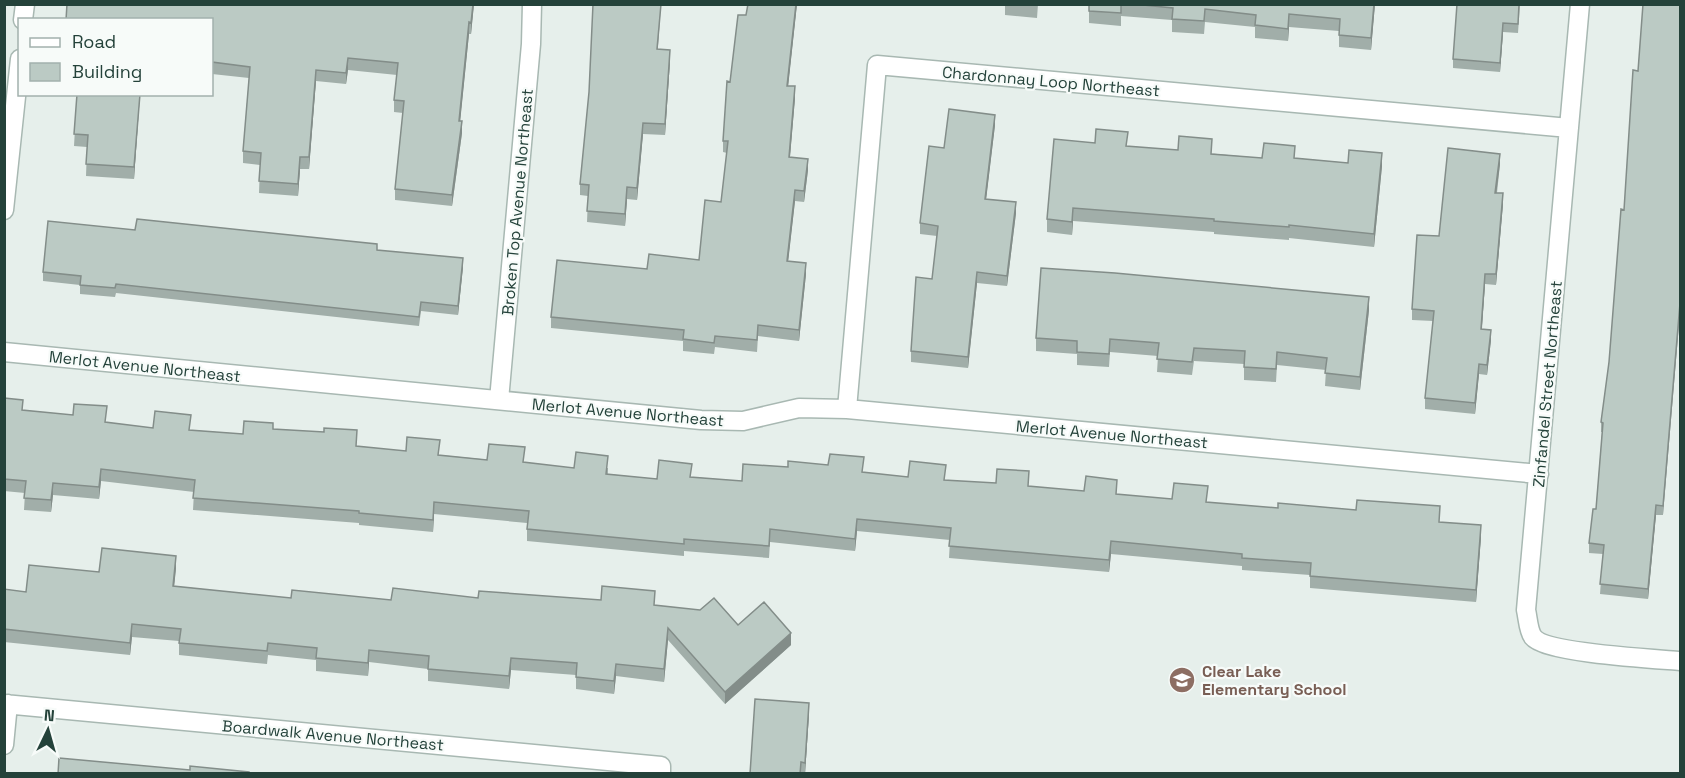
<svg xmlns="http://www.w3.org/2000/svg" width="1685" height="778" font-family="'Space Grotesk',sans-serif">
	<style>
		.lines { fill: none; stroke-linecap: round; stroke-linejoin: round }
		.street-casing { stroke: #a8b8b2; stroke-width: 21 }
		.street { stroke: #fff; stroke-width: 18 }
		.wall { fill: #a1aea9 }
		.shaded-wall { fill: #838d89 }
		.building { fill: #bbcac4; stroke: #838d89; stroke-width: 1.5 }
		.labels { text-anchor: middle; stroke-width: 4.5; stroke-linejoin: round; paint-order: stroke }
		.street-label { font-size: 16px; fill: #24423a; stroke: #f7fbf9 }
		.education-label { font-size: 16px; font-weight: bold; fill: #785e54; stroke: #f7fbf9; text-anchor: start }
	</style>
	<rect width="100%" height="100%" fill="#e6efeb"/>
	<g class="lines">
		<defs>
			<path id="street" d="M 1580,4 L 1526,610 C 1528,618 1528,630 1533,637 C 1545,653 1656,659 1680,661
				M 23,20 L 25,4
				M 4,210 L 20,59
				M 4,352 L 701,420 L 743,421 L 799,408 L 847,409 L 1539,474
				M 499,400 L 531,44 L 532,4
				M 847,409 L 877,65 L 1569,128
				M 4,704 L 661,766 L 661,774
				M 4,745 L 8,704"/>
		</defs>
		<!-- street casing -->
		<use href="#street" class="street-casing"/>
		<!-- street -->
		<use href="#street" class="street"/>
	</g>
	<!-- wall -->
	<path class="wall" d="M 474,4 L 471,34 L 469,34 L 460,121 L 462,133 L 452,206 L 395,200 L 395,189 L 403,113 L 394,112 L 394,100 L 397,75 L 348,70 L 346,84 L 316,81 L 309,169 L 300,169 L 298,196 L 259,193 L 260,165 L 243,163 L 243,151 L 249,78 L 212,74 L 212,20 Z
		M 797,4 L 788,86 L 795,98 L 790,157 L 808,170 L 804,202 L 795,201 L 788,261 L 806,274 L 799,341 L 758,336 L 757,352 L 715,347 L 714,354 L 683,351 L 683,341 L 551,328 L 551,317 L 647,269 L 699,260 L 721,202 L 727,153 L 723,152 L 723,141 L 730,82 L 746,15 Z
		M 1005,4 L 1038,4 L 1037,18 L 1005,15 Z
		M 1089,4 L 1375,4 L 1371,50 L 1339,47 L 1339,31 L 1289,27 L 1288,41 L 1255,38 L 1255,27 L 1205,22 L 1204,34 L 1172,32 L 1172,20 L 1121,16 L 1121,26 L 1089,23 Z
		M 1520,4 L 1518,33 L 1503,32 L 1500,72 L 1453,68 L 1453,59 Z
		M 1680,4 L 1663,515 L 1656,515 L 1648,599 L 1600,594 L 1603,554 L 1589,553 L 1589,543 L 1596,509 L 1602,432 L 1601,432 L 1601,422 L 1609,362 L 1638,71 Z
		M 658,49 L 670,61 L 665,135 L 643,134 L 637,200 L 627,199 L 625,226 L 587,222 L 588,196 L 580,195 L 580,184 Z
		M 77,94 L 140,94 L 134,179 L 86,176 L 87,147 L 74,146 Z
		M 995,125 L 986,199 L 1016,213 L 1007,286 L 977,283 L 968,368 L 911,362 L 911,351 L 932,279 L 937,236 L 920,234 L 920,223 L 944,148 Z
		M 1128,146 L 1262,158 L 1295,158 L 1382,166 L 1374,247 L 1289,238 L 1289,240 L 1214,234 L 1214,232 L 1073,221 L 1072,235 L 1047,232 L 1047,219 Z
		M 1500,164 L 1497,193 L 1503,204 L 1496,285 L 1485,284 L 1482,329 L 1491,340 L 1487,375 L 1479,374 L 1475,414 L 1425,409 L 1425,398 L 1433,321 L 1412,320 L 1412,309 L 1439,236 Z
		M 135,230 L 377,250 L 463,267 L 458,315 L 421,311 L 419,326 L 116,293 L 115,297 L 80,294 L 80,285 L 43,281 L 43,272 Z
		M 1369,310 L 1360,390 L 1325,386 L 1326,370 L 1277,365 L 1276,382 L 1244,380 L 1244,364 L 1194,361 L 1192,375 L 1157,372 L 1158,356 L 1110,352 L 1109,367 L 1077,365 L 1077,354 L 1036,351 L 1036,338 Z
		M 4,398 L 23,410 L 106,423 L 153,428 L 190,430 L 243,434 L 273,429 L 357,446 L 440,455 L 574,468 L 608,468 L 608,474 L 657,479 L 692,477 L 742,481 L 864,473 L 1440,522 L 1481,537 L 1476,602 L 1310,588 L 1310,575 L 1242,570 L 1242,566 L 1111,554 L 1109,572 L 949,558 L 950,540 L 857,531 L 855,551 L 770,542 L 769,558 L 684,551 L 684,556 L 527,541 L 527,523 L 434,514 L 433,532 L 359,525 L 359,523 L 193,510 L 194,492 L 101,481 L 99,499 L 53,495 L 51,512 L 24,510 L 25,493 L 4,491 Z
		M 176,568 L 174,586 L 291,598 L 391,600 L 478,598 L 655,605 L 738,625 L 791,645 L 725,704 L 668,640 L 664,682 L 616,676 L 614,694 L 576,689 L 576,675 L 511,670 L 509,689 L 428,681 L 428,669 L 369,662 L 368,676 L 316,671 L 316,660 L 268,655 L 267,664 L 179,655 L 179,641 L 132,637 L 130,655 L 4,642 L 4,589 L 26,592 L 99,572 Z
		M 809,714 L 805,774 L 750,774 Z"/>
	<!-- shaded-wall -->
	<path class="shaded-wall" d="M 473,4 L 474,4 L 471,34 L 471,23 Z
		M 661,4 L 657,60 L 657,49 Z
		M 796,4 L 797,4 L 787,97 L 787,86 Z
		M 1374,4 L 1375,4 L 1371,50 L 1371,38 Z
		M 1289,14 L 1289,27 L 1288,41 L 1288,29 Z
		M 469,22 L 469,34 L 459,133 L 459,121 Z
		M 1503,23 L 1503,32 L 1500,72 L 1500,63 Z
		M 670,50 L 670,61 L 665,135 L 665,124 Z
		M 348,58 L 348,70 L 346,84 L 346,73 Z
		M 316,70 L 316,81 L 309,169 L 309,157 Z
		M 795,86 L 795,98 L 789,168 L 789,157 Z
		M 140,94 L 134,179 L 134,167 Z
		M 995,115 L 995,125 L 985,209 L 985,199 Z
		M 462,121 L 462,133 L 452,206 L 452,195 Z
		M 643,123 L 643,134 L 637,200 L 637,188 Z
		M 1382,153 L 1382,166 L 1374,247 L 1374,234 Z
		M 1500,154 L 1500,164 L 1495,203 L 1495,193 Z
		M 300,157 L 300,169 L 298,196 L 298,184 Z
		M 808,159 L 808,170 L 804,202 L 804,191 Z
		M 627,187 L 627,199 L 625,226 L 625,214 Z
		M 795,190 L 795,201 L 787,272 L 787,261 Z
		M 1503,193 L 1503,204 L 1496,285 L 1496,274 Z
		M 1016,202 L 1016,213 L 1007,286 L 1007,276 Z
		M 1073,208 L 1073,221 L 1072,235 L 1072,222 Z
		M 463,258 L 463,267 L 458,315 L 458,306 Z
		M 806,263 L 806,274 L 799,341 L 799,330 Z
		M 977,272 L 977,283 L 968,368 L 968,357 Z
		M 1485,274 L 1485,284 L 1481,339 L 1481,329 Z
		M 1369,297 L 1369,310 L 1360,390 L 1360,377 Z
		M 1680,303 L 1680,313 L 1663,515 L 1663,506 Z
		M 1491,330 L 1491,340 L 1487,375 L 1487,365 Z
		M 1479,364 L 1479,374 L 1475,414 L 1475,403 Z
		M 101,469 L 101,481 L 99,499 L 99,487 Z
		M 53,483 L 53,495 L 51,512 L 51,500 Z
		M 434,502 L 434,514 L 433,532 L 433,520 Z
		M 1656,505 L 1656,515 L 1648,599 L 1648,589 Z
		M 857,519 L 857,531 L 855,551 L 855,539 Z
		M 1481,525 L 1481,537 L 1476,602 L 1476,590 Z
		M 1111,541 L 1111,554 L 1109,572 L 1109,560 Z
		M 176,556 L 176,568 L 173,598 L 173,586 Z
		M 132,624 L 132,637 L 130,655 L 130,643 Z
		M 668,628 L 668,640 L 664,682 L 664,669 Z
		M 791,633 L 791,645 L 725,704 L 725,692 Z
		M 369,650 L 369,662 L 368,676 L 368,663 Z
		M 511,658 L 511,670 L 509,689 L 509,676 Z
		M 616,664 L 616,676 L 614,694 L 614,681 Z
		M 809,703 L 809,714 L 805,774 L 805,763 Z"/>
	<!-- building -->
	<path class="building" d="M 67,4 L 473,4 L 471,23 L 469,22 L 459,121 L 462,121 L 452,195 L 395,189 L 404,101 L 394,100 L 398,63 L 348,58 L 346,73 L 316,70 L 309,157 L 300,157 L 298,184 L 259,181 L 261,153 L 243,151 L 250,67 L 212,62 L 212,20 L 66,20 Z
		M 593,4 L 661,4 L 657,49 L 670,50 L 665,124 L 643,123 L 637,188 L 627,187 L 625,214 L 587,211 L 589,185 L 580,184 L 589,92 Z
		M 748,4 L 796,4 L 787,86 L 795,86 L 789,157 L 808,159 L 804,191 L 795,190 L 787,261 L 806,263 L 799,330 L 758,325 L 757,340 L 715,336 L 714,343 L 683,339 L 684,330 L 551,317 L 557,260 L 647,269 L 649,254 L 699,260 L 705,200 L 721,202 L 728,141 L 723,141 L 727,81 L 730,82 L 738,15 L 746,15 Z
		M 1089,4 L 1121,4 L 1121,13 L 1089,11 Z
		M 1133,4 L 1374,4 L 1371,38 L 1339,35 L 1340,19 L 1289,14 L 1288,29 L 1255,25 L 1256,15 L 1205,9 L 1204,21 L 1172,19 L 1173,8 Z
		M 1457,4 L 1519,4 L 1518,24 L 1503,23 L 1500,63 L 1453,59 Z
		M 1643,4 L 1680,4 L 1680,303 L 1663,506 L 1656,505 L 1648,589 L 1600,584 L 1604,545 L 1589,543 L 1593,509 L 1596,509 L 1603,423 L 1601,422 L 1609,362 L 1621,209 L 1624,210 L 1633,70 L 1638,71 Z
		M 77,94 L 140,94 L 134,167 L 86,164 L 88,135 L 74,134 Z
		M 949,109 L 995,115 L 985,199 L 1016,202 L 1007,276 L 977,272 L 968,357 L 911,351 L 916,277 L 932,279 L 938,226 L 920,223 L 929,146 L 944,148 Z
		M 1096,129 L 1128,132 L 1126,146 L 1178,150 L 1179,136 L 1212,139 L 1211,154 L 1262,158 L 1264,143 L 1295,146 L 1294,158 L 1348,163 L 1349,150 L 1382,153 L 1374,234 L 1289,225 L 1289,227 L 1214,221 L 1214,219 L 1073,208 L 1072,222 L 1047,219 L 1054,139 L 1095,143 Z
		M 1448,148 L 1500,154 L 1495,193 L 1503,193 L 1496,274 L 1485,274 L 1481,329 L 1491,330 L 1487,365 L 1479,364 L 1475,403 L 1425,398 L 1434,311 L 1412,309 L 1417,235 L 1439,236 Z
		M 137,219 L 377,244 L 377,250 L 463,258 L 458,306 L 421,302 L 419,317 L 116,284 L 115,288 L 80,285 L 81,276 L 43,272 L 48,221 L 135,230 Z
		M 1041,268 L 1115,273 L 1369,297 L 1360,377 L 1325,373 L 1327,358 L 1277,352 L 1276,369 L 1244,367 L 1245,351 L 1194,348 L 1192,362 L 1157,359 L 1159,343 L 1110,339 L 1109,354 L 1077,352 L 1077,341 L 1036,338 Z
		M 4,398 L 23,400 L 22,410 L 73,415 L 74,404 L 107,406 L 105,422 L 153,428 L 155,411 L 191,415 L 189,430 L 243,434 L 244,421 L 273,423 L 273,429 L 324,432 L 324,428 L 357,430 L 356,446 L 406,451 L 407,437 L 440,440 L 438,455 L 487,460 L 489,444 L 525,447 L 523,462 L 574,468 L 576,452 L 608,456 L 606,474 L 657,479 L 659,460 L 692,464 L 690,477 L 742,481 L 743,464 L 788,467 L 788,461 L 828,465 L 830,454 L 864,457 L 862,472 L 908,477 L 910,461 L 946,465 L 944,480 L 996,483 L 997,469 L 1029,471 L 1028,486 L 1084,491 L 1086,476 L 1117,480 L 1116,494 L 1172,499 L 1174,483 L 1208,486 L 1206,502 L 1278,508 L 1278,503 L 1356,510 L 1357,500 L 1440,506 L 1439,522 L 1481,525 L 1476,590 L 1310,576 L 1311,563 L 1242,558 L 1242,554 L 1111,541 L 1109,560 L 949,546 L 951,528 L 857,519 L 855,539 L 770,529 L 769,546 L 684,539 L 684,544 L 527,529 L 529,511 L 434,502 L 433,520 L 359,513 L 359,511 L 193,498 L 195,480 L 101,469 L 99,487 L 53,483 L 51,500 L 24,498 L 26,481 L 4,479 Z
		M 102,548 L 176,556 L 173,586 L 291,598 L 292,590 L 391,600 L 393,588 L 478,598 L 479,591 L 601,600 L 602,586 L 655,591 L 654,605 L 700,610 L 714,598 L 738,625 L 764,602 L 791,633 L 725,692 L 668,628 L 664,669 L 616,664 L 614,681 L 576,677 L 577,663 L 511,658 L 509,676 L 428,669 L 429,656 L 369,650 L 368,663 L 316,658 L 317,648 L 268,643 L 267,651 L 179,643 L 181,629 L 132,624 L 130,643 L 4,629 L 4,589 L 26,592 L 29,565 L 99,572 Z
		M 755,699 L 809,703 L 805,763 L 801,762 L 800,774 L 750,774 Z
		M 59,758 L 190,770 L 190,766 L 249,772 L 249,774 L 58,774 Z"/>
	<!-- icons -->
	<defs>
		<symbol id="school-disc" viewBox="-11 -11 22 22"><circle r="9.5" fill="#8d6e63" stroke="#f7fbf9"/><path d="M0-5L7-2L0 1L-7-2ZM-4 1L0 2.5L4 1V4Q0 6-4 4Z" fill="#fff"/></symbol>
	</defs>
	<g fill-rule="evenodd">
		<use href="#school-disc" x="1167" y="665" width="30" height="30"/>
	</g>
	<g class="labels">
		<!-- street labels -->
		<g class="street-label">
			<text transform="translate(1051 81) rotate(5)" y="6">Chardonnay Loop Northeast</text>
			<text transform="translate(517 202) rotate(-85)" y="6">Broken Top Avenue Northeast</text>
			<text transform="translate(145 366) rotate(6)" y="6">Merlot Avenue Northeast</text>
			<text transform="translate(1547 384) rotate(-85)" y="6">Zinfandel Street Northeast</text>
			<text transform="translate(628 412) rotate(5)" y="6">Merlot Avenue Northeast</text>
			<text transform="translate(1112 434) rotate(5)" y="6">Merlot Avenue Northeast</text>
			<text transform="translate(333 735) rotate(5)" y="6">Boardwalk Avenue Northeast</text>
		</g>
		<!-- education labels -->
		<g class="education-label">
			<text x="1202" y="677">Clear Lake<tspan x="1202" dy="18">Elementary School</tspan></text>
		</g>
	</g>
	<!-- border -->
	<rect width="1685" height="778" fill="none" stroke="#24423a" stroke-width="12"/>
	<!-- legend -->
	<rect x="18" y="18" width="195" height="78" fill="#f7fbf9" stroke="#a3b1ad" stroke-width="1.5"/>
	<rect x="30" y="38" width="30" height="9" fill="#ffffff" stroke="#a3b1ad" stroke-width="1.5"/>
	<text x="72" y="48" font-size="18" fill="#24423a">Road</text>
	<rect x="30" y="63" width="30" height="18" fill="#bbcac4" stroke="#a3b1ad" stroke-width="1.5"/>
	<text x="72" y="78" font-size="18" fill="#24423a">Building</text>
	<!-- north arrow -->
	<g transform="translate(48 730) rotate(5)" stroke="#f7fbf9" stroke-width="4.5" paint-order="stroke">
	<path d="M0-4.5L10 22L0 15L-10 22Z" fill="#24423a"/>
	<text y="-9" font-size="16" font-weight="bold" text-anchor="middle" fill="#24423a">N</text>
	</g>
</svg>
